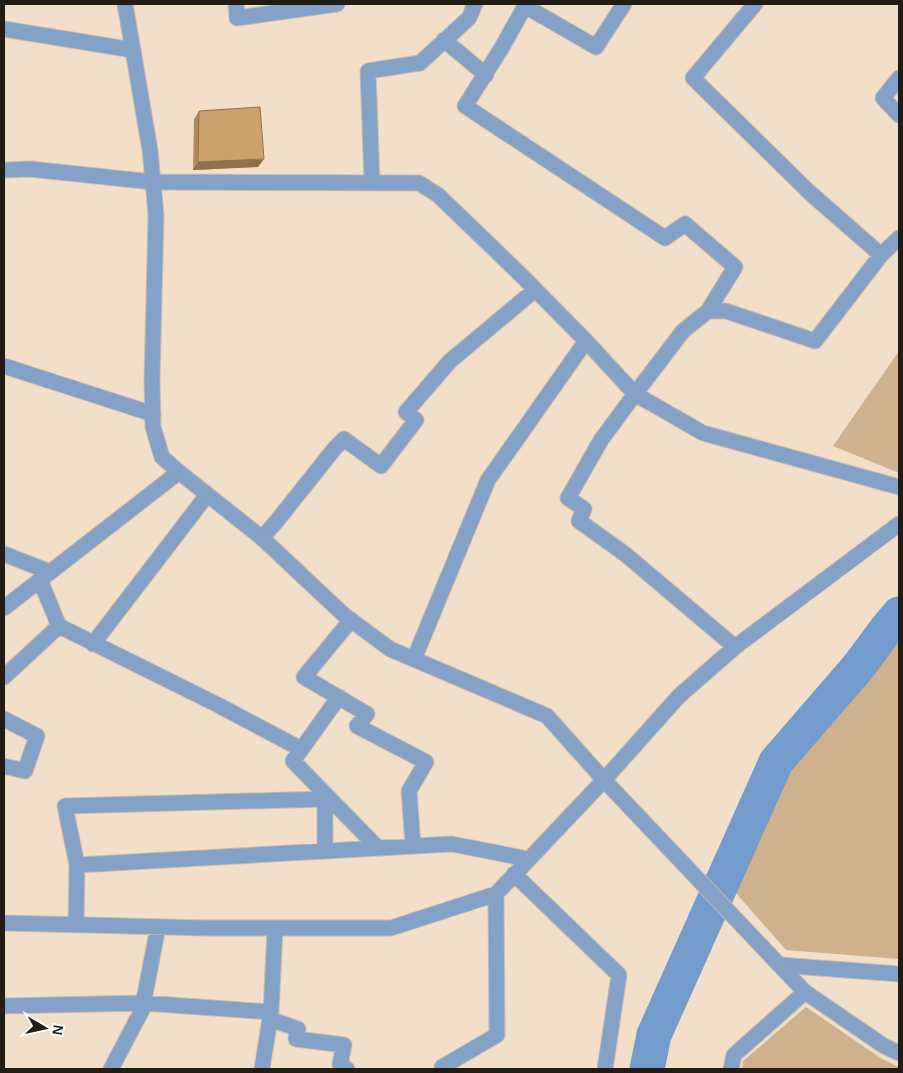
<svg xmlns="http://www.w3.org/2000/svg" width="903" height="1073" font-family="Arial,sans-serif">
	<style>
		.green { fill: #cfb18d }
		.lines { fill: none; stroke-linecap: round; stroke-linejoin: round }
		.river { stroke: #739bcc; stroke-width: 35 }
		.minor-casing { stroke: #cdbca8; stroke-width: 17 }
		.tertiary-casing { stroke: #cdbca8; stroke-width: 17 }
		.minor { stroke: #84a2c8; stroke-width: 15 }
		.tertiary { stroke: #84a2c8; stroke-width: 15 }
		.wall { fill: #af8b5e }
		.shaded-wall { fill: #8f714c }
		.building { fill: #cca26d; stroke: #8f714c }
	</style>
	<rect width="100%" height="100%" fill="#f2dfc9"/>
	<!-- green -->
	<path class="green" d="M 899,351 L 899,473 L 833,446 Z
		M 899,642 L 899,959 L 786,950 L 735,892 L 787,775 Z
		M 806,1007 L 882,1059 L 899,1067 L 899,1069 L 742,1069 L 743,1061 Z"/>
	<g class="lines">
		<!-- river -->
		<path class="river" d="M 647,1069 L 654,1035 L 776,762 L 859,666 L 888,627 L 899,614"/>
		<defs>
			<path id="minor" d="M 236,4 L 237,18 L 337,4
				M 624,4 L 596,47 L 525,6 L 501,49 L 465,106 L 665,238 L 685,224 L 735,267 L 708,311
				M 755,4 L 693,78 L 809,192 L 881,255
				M 4,29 L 133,50
				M 444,40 L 486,75
				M 899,78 L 883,98 L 899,115
				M 4,170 L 30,169 L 153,182 L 419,183 L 438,195 L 521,275 L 586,341 L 635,394 L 683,331 L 708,311 L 726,311 L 815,341 L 881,255 L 899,238
				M 372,183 L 368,71 L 420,63 L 469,18 L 475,4
				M 4,366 L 153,414
				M 262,538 L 276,522 L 335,448 L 344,439 L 381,466 L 416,420 L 406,412 L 450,361 L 535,290
				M 4,554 L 50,572
				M 4,608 L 179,472
				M 351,620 L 304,677 L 367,714 L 357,726 L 426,762 L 409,791 L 413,846
				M 59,626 L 218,705 L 301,749
				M 93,644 L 207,495
				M 735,647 L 625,554 L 579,521 L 584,509 L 568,498 L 601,440 L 635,394 L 703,433 L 899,487
				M 414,659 L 488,480 L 586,341
				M 4,677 L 59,626 L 40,580
				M 339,697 L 293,761 L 378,848
				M 4,719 L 37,736 L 25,771 L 4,766
				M 77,865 L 65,806 L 325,799 L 325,851
				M 514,874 L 619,975 L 605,1069
				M 4,923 L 207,928 L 391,928 L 496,894 L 604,780 L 679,696 L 735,647 L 899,524
				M 76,925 L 77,865 L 452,844 L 528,859
				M 780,965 L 899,974
				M 4,1006 L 143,1003 L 271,1012 L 275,928
				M 270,1019 L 298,1029 L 296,1039 L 344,1045 L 340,1064 L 347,1069
				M 111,1069 L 142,1010 L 158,927
				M 262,1069 L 271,1012
				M 444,1069 L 442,1067 L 497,1035 L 496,894
				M 731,1069 L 734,1055 L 805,992"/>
			<path id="tertiary" d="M 125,4 L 150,150 L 156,215 L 152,380 L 153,427 L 162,457 L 179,472 L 262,538 L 344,615 L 390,649 L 547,716 L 604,780 L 805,992 L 884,1046 L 899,1053"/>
		</defs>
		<!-- minor casing -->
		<use href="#minor" class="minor-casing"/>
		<!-- tertiary casing -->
		<use href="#tertiary" class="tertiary-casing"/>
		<!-- minor -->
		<use href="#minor" class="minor"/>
		<!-- tertiary -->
		<use href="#tertiary" class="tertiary"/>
	</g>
	<!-- wall -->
	<path class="wall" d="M 199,111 L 258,167 L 193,170 L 194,119 Z"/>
	<!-- shaded-wall -->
	<path class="shaded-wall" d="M 264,159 L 258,167 L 193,170 L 198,162 Z"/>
	<!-- building -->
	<path class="building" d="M 260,107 L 264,159 L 198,162 L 199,111 Z"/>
	<!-- border -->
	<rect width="903" height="1073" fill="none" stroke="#231c14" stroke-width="10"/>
	<!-- north arrow -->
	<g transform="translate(45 1028) rotate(99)" stroke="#ffffff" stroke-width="4" paint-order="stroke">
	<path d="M0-4L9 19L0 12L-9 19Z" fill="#231c14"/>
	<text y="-8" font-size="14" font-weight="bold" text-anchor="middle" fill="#231c14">N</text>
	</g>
</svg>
